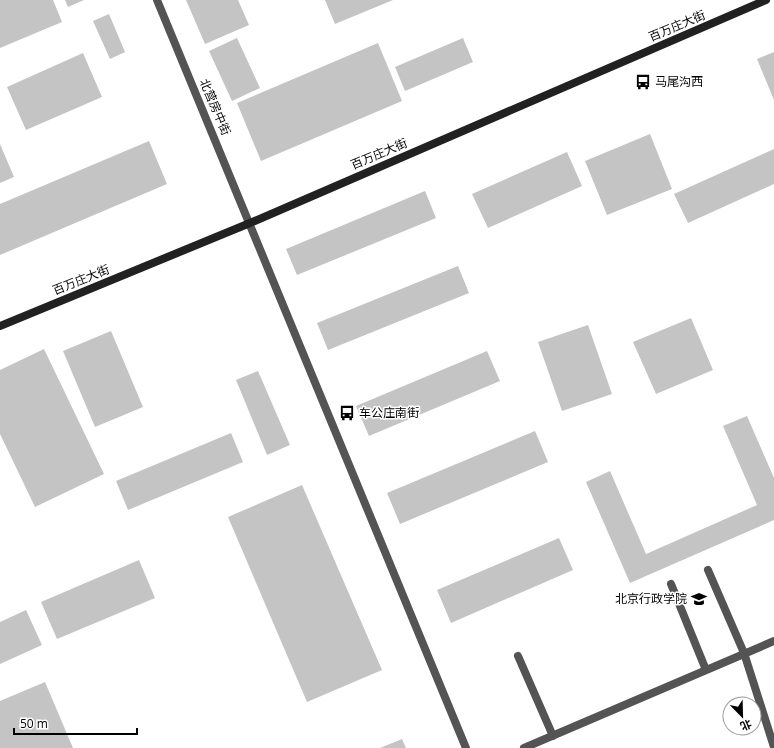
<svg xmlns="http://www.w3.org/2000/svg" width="774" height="748" font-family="'Open Sans','Noto Sans SC',sans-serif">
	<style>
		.building { fill: #c4c4c4 }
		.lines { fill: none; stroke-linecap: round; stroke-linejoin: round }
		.service { stroke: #545454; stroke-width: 8 }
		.tertiary { stroke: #545454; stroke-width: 8 }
		.secondary { stroke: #212121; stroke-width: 8 }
		.labels { text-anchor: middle; stroke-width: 3; stroke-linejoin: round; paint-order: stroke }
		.street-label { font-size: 12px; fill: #000; stroke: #fff }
		.poi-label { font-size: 12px; fill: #000; stroke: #fff; text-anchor: start }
	</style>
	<rect width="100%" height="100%" fill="#fff"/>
	<!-- building -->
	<path class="building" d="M 0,0 L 53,0 L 62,22 L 0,48 Z
		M 65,0 L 84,0 L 68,7 Z
		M 186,0 L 238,0 L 249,25 L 205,44 Z
		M 325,0 L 393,0 L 335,24 Z
		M 109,14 L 125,52 L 110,59 L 93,21 Z
		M 237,38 L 260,88 L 232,101 L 209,51 Z
		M 463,38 L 473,62 L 405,91 L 395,67 Z
		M 378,43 L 402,101 L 261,161 L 237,103 Z
		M 774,52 L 774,100 L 757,59 Z
		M 83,53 L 102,97 L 26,130 L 7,87 Z
		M 650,134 L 672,189 L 607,215 L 585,161 Z
		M 149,141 L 167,184 L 0,255 L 0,204 Z
		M 0,144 L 14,177 L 0,183 Z
		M 774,149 L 774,184 L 688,223 L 674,194 Z
		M 567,152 L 582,186 L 488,228 L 472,194 Z
		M 425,191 L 436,218 L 297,275 L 286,249 Z
		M 458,266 L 469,293 L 328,350 L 317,323 Z
		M 691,318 L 713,370 L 656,394 L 633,342 Z
		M 588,325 L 612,394 L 562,411 L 538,342 Z
		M 111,331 L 143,407 L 95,427 L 63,351 Z
		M 44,349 L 104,474 L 35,507 L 0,434 L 0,370 Z
		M 487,351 L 500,381 L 369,436 L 356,406 Z
		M 258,371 L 290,445 L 267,455 L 236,380 Z
		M 747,416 L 774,478 L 774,520 L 630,583 L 586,482 L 610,471 L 646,554 L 757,505 L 723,426 Z
		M 535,431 L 548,462 L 400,524 L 387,493 Z
		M 231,433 L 243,462 L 128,510 L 116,481 Z
		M 302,485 L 382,670 L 307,702 L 228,517 Z
		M 559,538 L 573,570 L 451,623 L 437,590 Z
		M 139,560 L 155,598 L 57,639 L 41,602 Z
		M 26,610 L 42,645 L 0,664 L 0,622 Z
		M 45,682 L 73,748 L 0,748 L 0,701 Z
		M 402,739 L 406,748 L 380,748 Z"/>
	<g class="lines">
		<!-- service -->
		<path class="service" d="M 708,570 L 744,653 L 774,747
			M 671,584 L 706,670
			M 518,656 L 553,736
			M 524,748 L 774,641"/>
		<!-- tertiary -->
		<path class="tertiary" d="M 157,0 L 466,748"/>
		<!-- secondary -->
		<path class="secondary" d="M 0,326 L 250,223 L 766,0"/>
	</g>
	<!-- icons -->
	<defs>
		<symbol id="bus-bare" viewBox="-9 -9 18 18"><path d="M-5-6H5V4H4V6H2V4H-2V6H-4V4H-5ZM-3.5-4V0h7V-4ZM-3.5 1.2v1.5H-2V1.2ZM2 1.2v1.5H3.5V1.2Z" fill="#000" stroke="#fff" stroke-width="2.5" paint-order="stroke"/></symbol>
		<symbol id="university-bare" viewBox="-9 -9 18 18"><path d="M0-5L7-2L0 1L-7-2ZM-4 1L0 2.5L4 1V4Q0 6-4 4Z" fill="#000" stroke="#fff" stroke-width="2.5" paint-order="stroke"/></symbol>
	</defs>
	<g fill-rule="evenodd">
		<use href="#bus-bare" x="632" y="71" width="22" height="22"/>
		<use href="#bus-bare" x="336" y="402" width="22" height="22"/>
		<use href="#university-bare" x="688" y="588" width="22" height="22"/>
	</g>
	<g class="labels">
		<!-- street labels -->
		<g class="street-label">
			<text transform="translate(677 26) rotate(-23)" y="4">百万庄大街</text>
			<text transform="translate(215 107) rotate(67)" y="4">北营房中街</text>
			<text transform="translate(379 154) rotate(-23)" y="4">百万庄大街</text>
			<text transform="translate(81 280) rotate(-22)" y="4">百万庄大街</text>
		</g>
		<!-- poi labels -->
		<g class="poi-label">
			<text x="655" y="86">马尾沟西</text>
			<text x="359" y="417">车公庄南街</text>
			<text x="687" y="603" text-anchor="end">北京行政学院</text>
		</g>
	</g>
	<!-- north arrow -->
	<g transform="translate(742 716) rotate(157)"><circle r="19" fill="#ffffff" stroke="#999999"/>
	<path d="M0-3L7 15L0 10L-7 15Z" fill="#000000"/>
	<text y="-6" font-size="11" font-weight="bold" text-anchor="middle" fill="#000000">北</text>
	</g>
	<!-- scale -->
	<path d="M14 728v6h123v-6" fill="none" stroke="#000000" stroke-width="2"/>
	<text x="20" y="728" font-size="12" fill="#000000" stroke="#ffffff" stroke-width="3" paint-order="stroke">50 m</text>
</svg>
